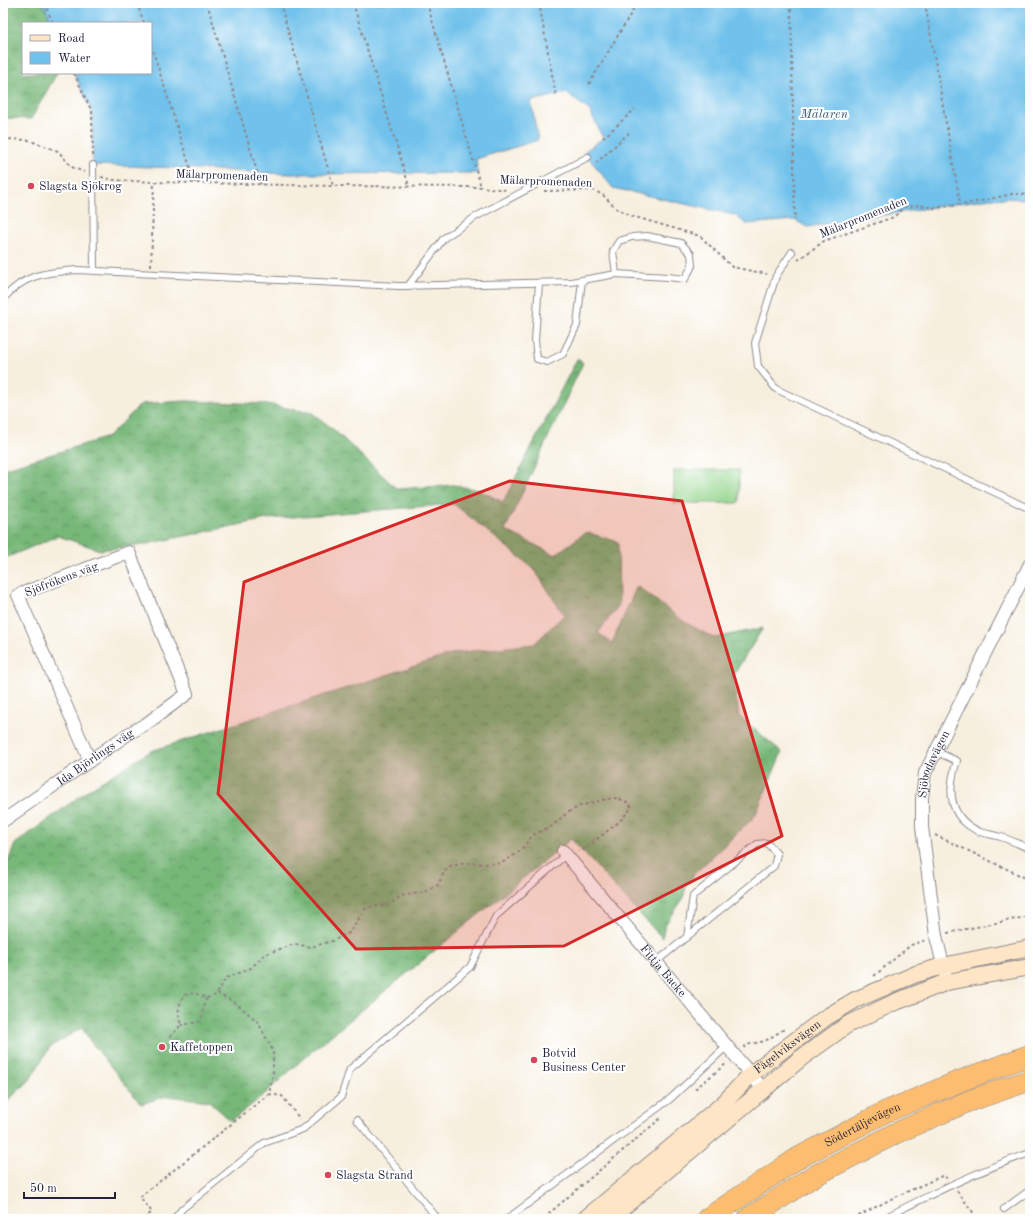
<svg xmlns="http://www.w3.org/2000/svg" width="1033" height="1222" font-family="'Old Standard TT',serif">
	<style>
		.forest { fill: url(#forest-crowns); stroke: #4c6c5a }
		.pitch { fill: #94d68d; stroke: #5b7c64 }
		.water { fill: #70c1eb; stroke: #497293 }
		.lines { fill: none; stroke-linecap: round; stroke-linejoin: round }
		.service-casing { stroke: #8c888c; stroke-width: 8 }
		.minor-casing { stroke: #8c888c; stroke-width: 14 }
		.secondary-casing { stroke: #8c888c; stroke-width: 18 }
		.motorway-casing { stroke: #8c888c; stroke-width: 22 }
		.path { stroke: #8c888c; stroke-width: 2; stroke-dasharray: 3 3; stroke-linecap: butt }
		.service { stroke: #fff; stroke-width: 6 }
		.minor { stroke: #fff; stroke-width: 12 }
		.secondary { stroke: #fee5c5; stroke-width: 16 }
		.motorway { stroke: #fcbd6f; stroke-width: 21 }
		.marked { fill: #d62828; fill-opacity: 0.2; stroke: #d62828; stroke-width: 3; stroke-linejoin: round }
		.poi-dot { fill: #d1495b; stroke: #fff; stroke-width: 1.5 }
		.labels { text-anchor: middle; stroke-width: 4; stroke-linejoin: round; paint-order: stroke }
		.street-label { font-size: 12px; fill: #22223b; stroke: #fff }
		.poi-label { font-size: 12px; fill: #22223b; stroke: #fff; text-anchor: start }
		.water-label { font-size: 13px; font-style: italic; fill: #3d5a79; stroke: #fff }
	</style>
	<defs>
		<pattern id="forest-crowns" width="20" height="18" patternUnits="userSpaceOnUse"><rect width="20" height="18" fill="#77b778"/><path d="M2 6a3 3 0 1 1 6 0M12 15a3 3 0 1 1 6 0" fill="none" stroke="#619464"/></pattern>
	</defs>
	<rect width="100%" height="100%" fill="#fff"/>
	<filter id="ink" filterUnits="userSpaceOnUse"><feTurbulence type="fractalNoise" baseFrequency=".025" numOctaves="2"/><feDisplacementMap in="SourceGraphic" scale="8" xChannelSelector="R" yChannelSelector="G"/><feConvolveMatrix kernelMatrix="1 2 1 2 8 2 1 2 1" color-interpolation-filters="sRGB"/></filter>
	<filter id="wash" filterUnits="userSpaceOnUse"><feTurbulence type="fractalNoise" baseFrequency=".012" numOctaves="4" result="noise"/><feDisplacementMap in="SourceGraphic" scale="16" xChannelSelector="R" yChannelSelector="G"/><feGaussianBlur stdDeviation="0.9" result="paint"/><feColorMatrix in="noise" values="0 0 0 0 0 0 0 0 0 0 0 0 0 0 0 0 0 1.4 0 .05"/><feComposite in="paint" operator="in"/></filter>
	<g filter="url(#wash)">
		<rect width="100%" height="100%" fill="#f7efde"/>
		<!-- forest -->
		<path class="forest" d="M 3,3 L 43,3 L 52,23 L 23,23 L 23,73 L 57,73 L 31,119 L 3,118 Z
			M 577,359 L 583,363 L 505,530 L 555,555 L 586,532 L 618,542 L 619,605 L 598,633 L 612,643 L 637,586 L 683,621 L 714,638 L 763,628 L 733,676 L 739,716 L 782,752 L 755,816 L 695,873 L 686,886 L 683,899 L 665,925 L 662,938 L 571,839 L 306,1056 L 259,1099 L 231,1121 L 209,1101 L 167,1096 L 141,1104 L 91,1042 L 82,1028 L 50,1047 L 29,1081 L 3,1105 L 3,874 L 15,844 L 88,790 L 151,751 L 455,653 L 534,644 L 564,615 L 534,569 L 454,504 L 267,519 L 142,545 L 100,550 L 58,536 L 3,559 L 3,469 L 108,437 L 141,404 L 185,401 L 267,404 L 312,413 L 332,428 L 397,489 L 454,485 L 479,490 L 503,502 Z"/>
		<!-- pitch -->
		<path class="pitch" d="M 674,470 L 739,470 L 739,503 L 674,503 Z"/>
		<!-- water -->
		<path class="water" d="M 43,3 L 1030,3 L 1030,199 L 991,198 L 807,227 L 795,220 L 746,224 L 735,215 L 613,188 L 584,152 L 603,138 L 590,111 L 567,93 L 531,101 L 538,140 L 476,159 L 478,173 L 288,174 L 179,168 L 93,165 L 92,112 L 74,73 L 151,73 L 151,23 L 52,23 Z"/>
	</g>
	<g filter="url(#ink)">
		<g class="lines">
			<defs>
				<path id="service" d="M 93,165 L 94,271
					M 792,252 L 776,276 L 755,343 L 758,366 L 776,389 L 1030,509
					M 539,283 L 535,340 L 537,359 L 547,362 L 563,354 L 577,325 L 582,280
					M 408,286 L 444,238 L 477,216 L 588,157
					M 3,299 C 26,273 45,273 77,270 L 398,286 L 571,282 L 616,274 L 668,277 L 685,279 L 692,266 L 691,254 L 681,243 L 647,236 L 632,237 L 619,241 L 613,251 L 616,274
					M 937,752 L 957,761 C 947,790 948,818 980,832 C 987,834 994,835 1001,837 C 1011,840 1021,845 1030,849
					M 656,962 L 774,866 L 777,854 L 767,843 L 757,844 L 693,896 L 687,937
					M 357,1120 L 438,1219
					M 1004,1209 L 1030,1190
					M 174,1219 L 182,1209 L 264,1143 L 303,1129 L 341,1097 L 350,1069 L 470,967 L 496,916 L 561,859 L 563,851
					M 507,1219 L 670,1099 L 726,1047
					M 882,1219 C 930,1195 979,1170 1030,1153"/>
				<g id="minor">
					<path id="s1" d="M 3,821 L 10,816 L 128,734 L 146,724 L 187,694 L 129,552 L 18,595 L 90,761"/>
					<path id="s2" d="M 563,851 L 763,1089"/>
					<path id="s3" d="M 945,973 L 936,936 L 922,827 L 922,798 L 925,773 L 1030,564"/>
				</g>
				<g id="secondary">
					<path id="s4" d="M 585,1219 L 723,1104 L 751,1074 L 825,1018 L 855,1000 L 916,974 L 943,966 L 1030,948"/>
					<path d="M 609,1219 L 801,1058 L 847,1025 L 893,1003 L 947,982 L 1030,967"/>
				</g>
				<g id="motorway">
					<path id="s5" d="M 707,1219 L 798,1158 L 885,1112 L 960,1081 L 1030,1055"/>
					<path d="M 748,1219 L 812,1177 L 896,1133 L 969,1101 L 1030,1080"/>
				</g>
			</defs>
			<!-- service casing -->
			<use href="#service" class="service-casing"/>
			<!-- minor casing -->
			<use href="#minor" class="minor-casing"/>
			<!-- secondary casing -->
			<use href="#secondary" class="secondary-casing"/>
			<!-- motorway casing -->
			<use href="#motorway" class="motorway-casing"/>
			<!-- path -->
			<path class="path" d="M 44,3 L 53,23
				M 137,3 L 144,23
				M 207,3 L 261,185
				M 280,3 L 333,186
				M 353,3 L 409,186
				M 427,3 L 481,187
				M 539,3 L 556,96
				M 791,3 L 795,220
				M 925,3 L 960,203
				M 151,45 L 195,183
				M 74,73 L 92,112 L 93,156
				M 589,84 L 636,5
				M 603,138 L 635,109
				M 3,139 L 28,140 L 58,151 L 72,167 L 84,172
				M 596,163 L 631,131
				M 101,177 L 114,180 L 154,182 L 333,186 L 481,187 L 506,190
				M 544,191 L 593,190 L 603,195 L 616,208 L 632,216 L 700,236 L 732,267 L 767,274
				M 798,260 L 824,241 L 894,217 L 904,207 L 919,205 L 934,208 L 976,202 L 1012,194 L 1030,194
				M 151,266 L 154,182
				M 935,835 L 1030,880
				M 947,933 L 1030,916
				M 874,976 L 911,945 L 926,940
				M 207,998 L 216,995 L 226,978 L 251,968 L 265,954 L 295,944 L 311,947 L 332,941 L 349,933 L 366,908 L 375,906 L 387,906 L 401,896 L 425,892 L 438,885 L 444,872 L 450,866 L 467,863 L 488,864 L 502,863 L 519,852 L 533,835 L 552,826 L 567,813 L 580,806 L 607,799 L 617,798 L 627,802 L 632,807 L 620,821 L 583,850 L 578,851
				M 170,1037 L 181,1025 C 177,1013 178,1005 184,995 L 194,993 L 207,998 C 202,1005 204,1014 200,1022 L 181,1025
				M 744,1048 L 746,1045 L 765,1041 L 786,1028
				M 695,1089 L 727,1063
				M 269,1094 L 282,1096 L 300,1119
				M 957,1191 L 978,1219
				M 144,1219 L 152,1212 L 140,1197 L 269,1094 L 273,1074 L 273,1051 L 258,1022 L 237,1004 L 217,993
				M 548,1219 L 547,1215 L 661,1118
				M 853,1219 L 893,1198 L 942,1176 L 947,1178"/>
			<!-- service -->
			<use href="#service" class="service"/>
			<!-- minor -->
			<use href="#minor" class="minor"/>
			<!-- secondary -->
			<use href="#secondary" class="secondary"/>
			<!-- motorway -->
			<use href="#motorway" class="motorway"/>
		</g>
	</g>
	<!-- marked area -->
	<path class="marked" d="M 510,481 L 682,501 L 782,836 L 564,946 L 356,949 L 218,794 L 244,582 Z"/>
	<!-- markers -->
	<g class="poi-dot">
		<circle cx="31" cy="186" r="4"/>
		<circle cx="162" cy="1047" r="4"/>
		<circle cx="534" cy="1060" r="4"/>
		<circle cx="328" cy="1175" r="4"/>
	</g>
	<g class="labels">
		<!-- street labels -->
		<g class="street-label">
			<text transform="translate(222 175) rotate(2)" y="4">Mälarpromenaden</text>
			<text transform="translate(546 181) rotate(2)" y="4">Mälarpromenaden</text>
			<text transform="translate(863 217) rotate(-22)" y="4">Mälarpromenaden</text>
			<text transform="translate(61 579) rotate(-21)" y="4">Sjöfrökens väg</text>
			<text dy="4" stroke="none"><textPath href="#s1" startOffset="112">Ida Björlings väg</textPath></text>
			<text dy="4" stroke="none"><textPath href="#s3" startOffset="213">Sjöbodavägen</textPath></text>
			<text dy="4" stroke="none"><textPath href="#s2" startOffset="156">Fittja Backe</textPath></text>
			<text dy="4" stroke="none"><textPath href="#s4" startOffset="266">Fågelviksvägen</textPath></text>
			<text dy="4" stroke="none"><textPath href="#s5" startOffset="182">Södertäljevägen</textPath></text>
		</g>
		<!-- poi labels -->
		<g class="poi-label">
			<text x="39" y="190">Slagsta Sjökrog</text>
			<text x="170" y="1051">Kaffetoppen</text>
			<text x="542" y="1057">Botvid<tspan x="542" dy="14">Business Center</tspan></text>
			<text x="336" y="1179">Slagsta Strand</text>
		</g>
		<!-- water labels -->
		<g class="water-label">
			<text x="824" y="118">Mälaren</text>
		</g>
	</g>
	<!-- margin -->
	<rect width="1033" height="1222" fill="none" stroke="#fff" stroke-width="16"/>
	<!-- legend -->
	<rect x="22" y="22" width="130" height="52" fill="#ffffff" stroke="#a7a7b1"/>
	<rect x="30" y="35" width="20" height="6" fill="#fee5c5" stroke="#a7a7b1"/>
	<text x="58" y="42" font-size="12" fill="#22223b">Road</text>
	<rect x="30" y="52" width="20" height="12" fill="#70c1eb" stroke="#a7a7b1"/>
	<text x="58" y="62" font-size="12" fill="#22223b">Water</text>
	<!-- scale -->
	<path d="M24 1192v6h91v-6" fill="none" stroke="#22223b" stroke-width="2"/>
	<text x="30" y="1192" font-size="12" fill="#22223b" stroke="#ffffff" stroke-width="3" paint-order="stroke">50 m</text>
</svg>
